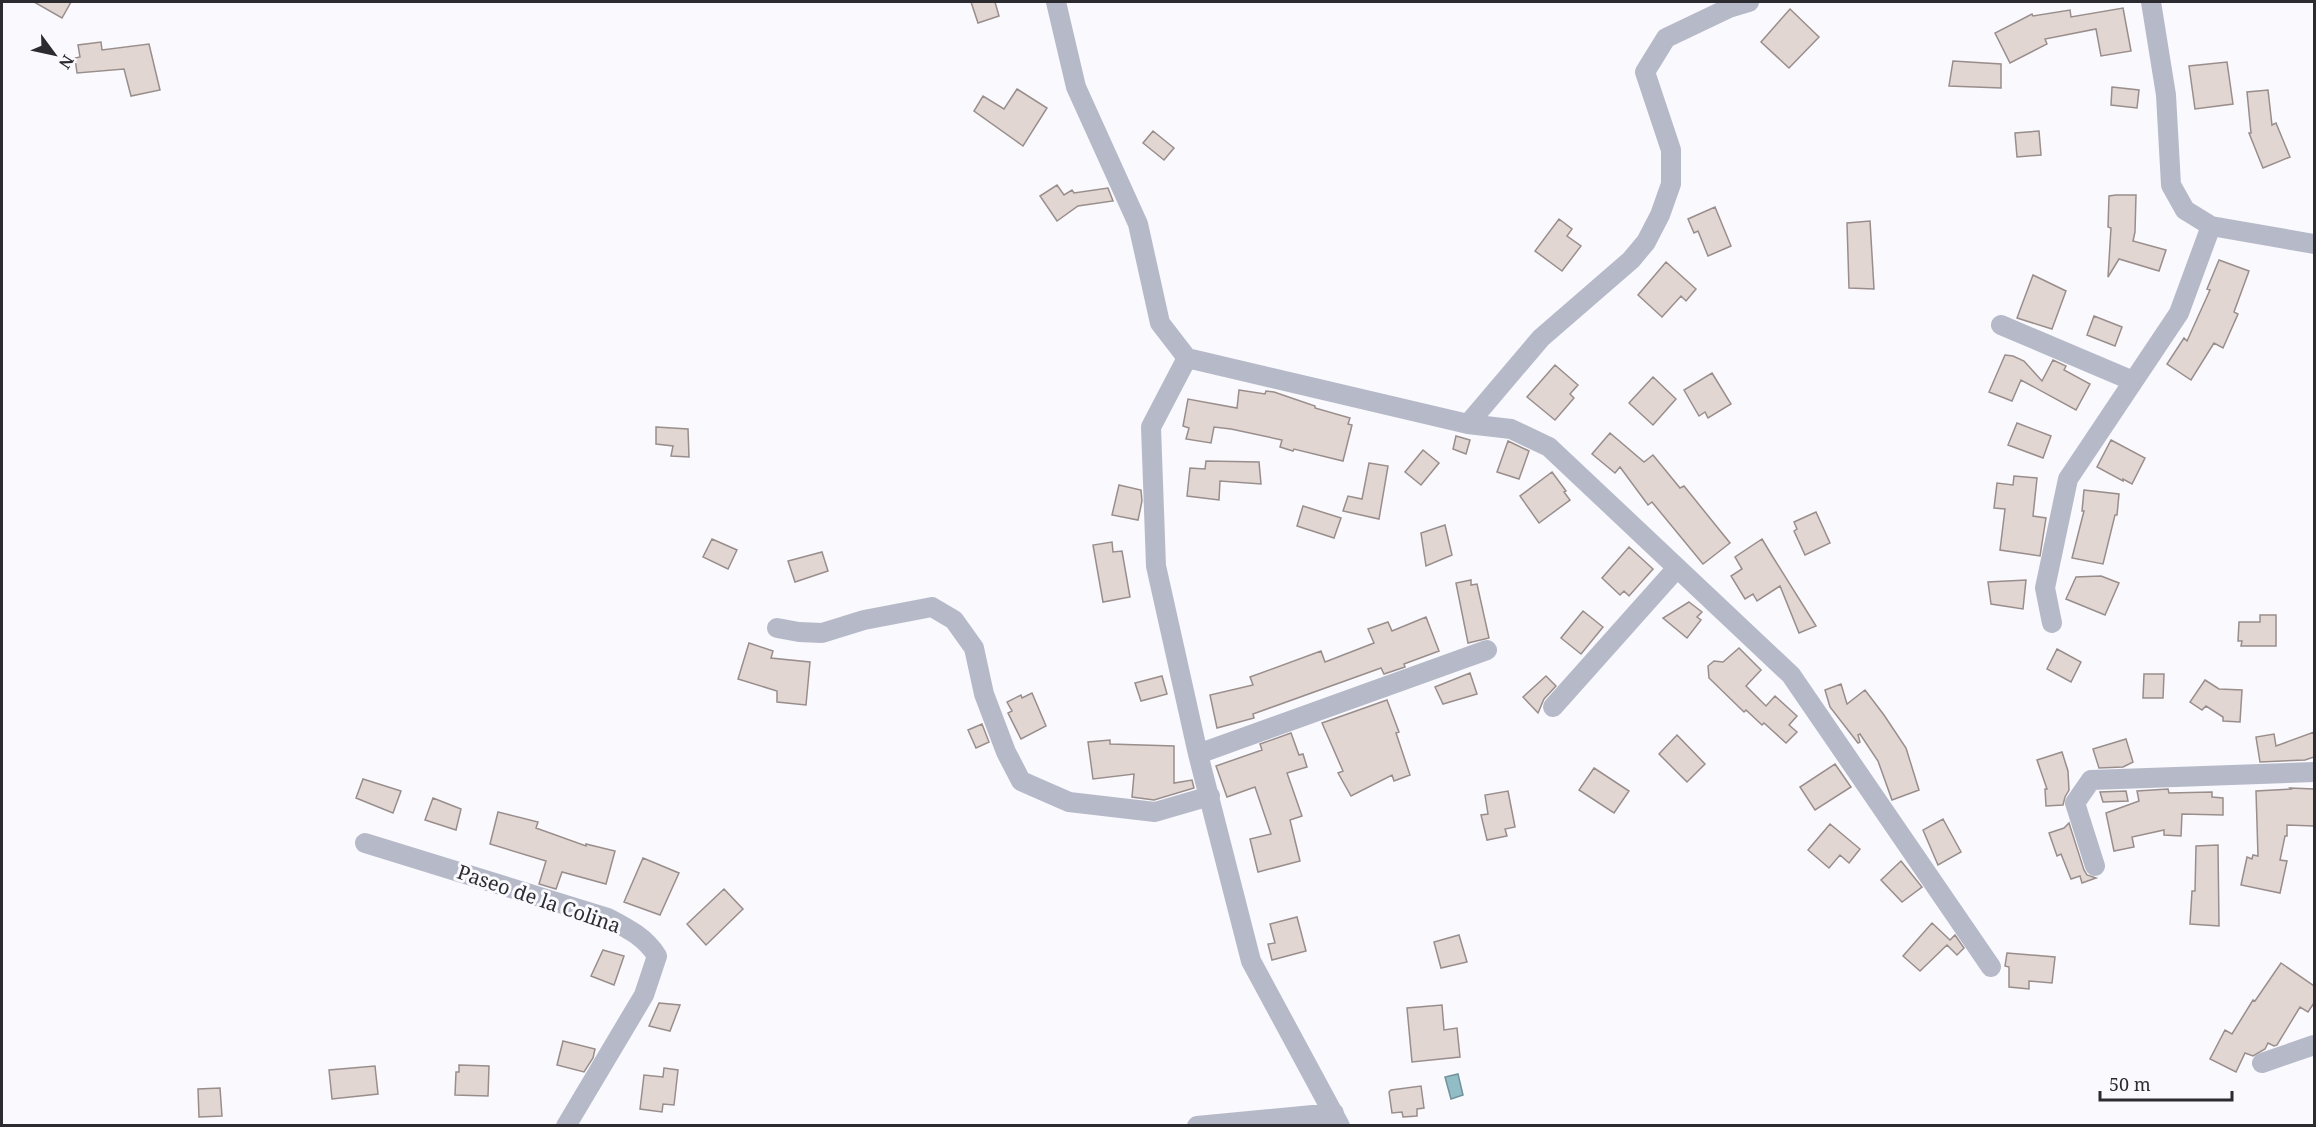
<svg xmlns="http://www.w3.org/2000/svg" width="2316" height="1127" font-family="'Noto Serif',serif">
	<style>
		.water { fill: #92bdc7; stroke: #73929a; stroke-width: 1.5 }
		.building { fill: #e2d6d3; stroke: #998e8b; stroke-width: 1.5 }
		.lines { fill: none; stroke-linecap: round; stroke-linejoin: round }
		.street { stroke: #b6b9c8; stroke-width: 20 }
		.labels { text-anchor: middle; stroke-width: 6; stroke-linejoin: round; paint-order: stroke }
		.street-label { font-size: 20px; fill: #2c2c30; stroke: #f9f9fe }
	</style>
	<rect width="100%" height="100%" fill="#f9f9fe"/>
	<!-- water -->
	<path class="water" d="M 1458,1074 L 1463,1095 L 1451,1099 L 1445,1077 Z"/>
	<!-- building -->
	<path class="building" d="M 34,2 L 71,2 L 62,18 Z
		M 971,2 L 995,2 L 999,16 L 978,23 Z
		M 2123,8 L 2131,51 L 2101,56 L 2096,29 L 2045,39 L 2047,44 L 2010,63 L 1995,33 L 2032,14 L 2033,16 L 2070,10 L 2071,17 Z
		M 1790,9 L 1819,37 L 1789,68 L 1761,42 Z
		M 101,42 L 102,50 L 149,44 L 160,90 L 131,96 L 124,69 L 77,73 L 75,58 L 80,57 L 78,45 Z
		M 1953,61 L 2001,64 L 2001,88 L 1949,86 Z
		M 2227,62 L 2233,104 L 2195,109 L 2189,66 Z
		M 2112,87 L 2139,90 L 2137,108 L 2111,105 Z
		M 1017,89 L 1047,108 L 1023,146 L 974,111 L 983,96 L 1004,109 Z
		M 2268,90 L 2272,125 L 2276,123 L 2290,157 L 2263,168 L 2249,133 L 2251,133 L 2247,92 Z
		M 1153,131 L 1174,148 L 1164,160 L 1143,143 Z
		M 2039,131 L 2041,155 L 2017,157 L 2015,133 Z
		M 1057,185 L 1064,195 L 1072,190 L 1074,193 L 1108,188 L 1113,201 L 1078,206 L 1057,221 L 1040,196 Z
		M 2116,195 L 2136,195 L 2135,232 L 2133,241 L 2166,250 L 2159,271 L 2119,259 L 2108,277 L 2111,228 L 2108,227 L 2109,196 Z
		M 1715,207 L 1731,246 L 1708,256 L 1698,231 L 1694,233 L 1688,219 Z
		M 1559,219 L 1572,229 L 1567,236 L 1581,246 L 1562,271 L 1535,251 Z
		M 1870,221 L 1874,289 L 1849,288 L 1847,223 Z
		M 2219,260 L 2249,271 L 2234,312 L 2238,314 L 2223,348 L 2214,343 L 2191,380 L 2167,364 L 2184,338 L 2187,341 L 2210,290 L 2207,289 Z
		M 1666,262 L 1696,289 L 1686,301 L 1681,296 L 1662,317 L 1638,295 Z
		M 2033,275 L 2066,291 L 2052,329 L 2017,318 Z
		M 2094,316 L 2122,327 L 2115,346 L 2087,335 Z
		M 2005,355 L 2013,356 L 2024,361 L 2042,381 L 2053,360 L 2066,366 L 2064,370 L 2090,384 L 2076,410 L 2021,380 L 2012,401 L 1989,392 Z
		M 1555,365 L 1578,385 L 1570,394 L 1574,398 L 1555,420 L 1527,397 Z
		M 1712,373 L 1731,404 L 1708,418 L 1705,412 L 1699,416 L 1684,390 Z
		M 1653,377 L 1676,399 L 1653,425 L 1629,403 Z
		M 1239,390 L 1265,394 L 1266,391 L 1274,392 L 1315,406 L 1315,408 L 1350,418 L 1348,424 L 1352,425 L 1343,461 L 1294,449 L 1293,451 L 1280,447 L 1282,440 L 1231,429 L 1214,427 L 1211,443 L 1186,439 L 1189,428 L 1183,426 L 1188,399 L 1237,408 Z
		M 2017,423 L 2051,436 L 2043,458 L 2008,445 Z
		M 656,427 L 688,429 L 689,457 L 671,456 L 673,446 L 656,444 Z
		M 1610,433 L 1644,462 L 1653,455 L 1680,488 L 1684,486 L 1730,543 L 1703,564 L 1652,502 L 1648,505 L 1620,467 L 1615,473 L 1592,454 Z
		M 1456,436 L 1470,440 L 1466,454 L 1453,449 Z
		M 2111,440 L 2145,458 L 2132,484 L 2123,479 L 2123,481 L 2097,467 Z
		M 1508,441 L 1529,451 L 1519,479 L 1497,472 Z
		M 1423,450 L 1439,463 L 1421,485 L 1405,472 Z
		M 1206,461 L 1259,462 L 1261,484 L 1220,481 L 1219,500 L 1187,496 L 1190,468 L 1205,469 Z
		M 1369,463 L 1388,466 L 1379,519 L 1343,511 L 1348,496 L 1362,499 Z
		M 1552,472 L 1566,491 L 1564,492 L 1570,500 L 1539,523 L 1520,496 Z
		M 2014,476 L 2037,478 L 2033,516 L 2046,518 L 2040,556 L 2000,550 L 2005,509 L 1994,508 L 1997,483 L 2013,485 Z
		M 1119,485 L 1141,490 L 1142,501 L 1138,520 L 1112,515 Z
		M 2084,490 L 2119,494 L 2117,515 L 2115,515 L 2103,564 L 2072,558 L 2084,511 L 2082,511 Z
		M 1303,506 L 1341,518 L 1334,538 L 1297,526 Z
		M 1816,512 L 1830,543 L 1805,555 L 1794,531 L 1797,529 L 1794,522 Z
		M 1445,525 L 1452,555 L 1426,566 L 1421,533 Z
		M 712,539 L 737,550 L 728,569 L 703,557 Z
		M 1762,539 L 1771,554 L 1816,626 L 1799,633 L 1780,586 L 1757,601 L 1753,594 L 1745,599 L 1731,576 L 1742,569 L 1735,557 Z
		M 1112,542 L 1113,552 L 1122,551 L 1130,597 L 1103,602 L 1093,545 Z
		M 1629,547 L 1653,569 L 1629,596 L 1624,591 L 1620,595 L 1602,578 Z
		M 822,552 L 828,571 L 795,582 L 788,561 Z
		M 2101,576 L 2119,583 L 2105,615 L 2066,599 L 2076,577 Z
		M 1471,580 L 1471,585 L 1477,584 L 1489,638 L 1468,643 L 1456,583 Z
		M 2026,580 L 2023,609 L 1991,604 L 1988,582 Z
		M 1689,602 L 1702,612 L 1697,617 L 1701,620 L 1687,638 L 1663,618 Z
		M 1583,611 L 1603,627 L 1581,654 L 1561,638 Z
		M 2260,615 L 2276,615 L 2276,646 L 2241,646 L 2242,641 L 2238,641 L 2239,622 L 2260,622 Z
		M 1426,617 L 1439,651 L 1404,664 L 1405,667 L 1384,674 L 1381,668 L 1253,714 L 1254,718 L 1217,728 L 1210,695 L 1253,685 L 1250,677 L 1321,651 L 1325,662 L 1374,643 L 1368,629 L 1388,622 L 1392,631 Z
		M 749,643 L 773,651 L 771,658 L 810,662 L 806,705 L 777,702 L 777,691 L 738,679 Z
		M 1739,648 L 1761,670 L 1746,686 L 1766,706 L 1775,696 L 1797,716 L 1789,725 L 1797,732 L 1786,743 L 1764,723 L 1762,725 L 1746,710 L 1744,712 L 1709,678 L 1708,666 L 1714,661 L 1723,662 Z
		M 2057,649 L 2081,662 L 2071,682 L 2047,669 Z
		M 1470,673 L 1477,694 L 1443,704 L 1435,687 Z
		M 2144,674 L 2164,674 L 2163,698 L 2143,698 Z
		M 1162,676 L 1167,694 L 1141,701 L 1135,683 Z
		M 1546,676 L 1556,686 L 1544,699 L 1538,713 L 1523,697 Z
		M 2205,680 L 2219,689 L 2242,690 L 2240,722 L 2223,721 L 2223,717 L 2206,706 L 2202,710 L 2190,702 Z
		M 1841,684 L 1847,704 L 1865,690 L 1884,715 L 1906,748 L 1919,790 L 1892,800 L 1878,761 L 1860,734 L 1858,735 L 1860,742 L 1858,743 L 1830,707 L 1825,690 Z
		M 1032,693 L 1046,726 L 1021,739 L 1008,713 L 1012,711 L 1007,702 L 1021,695 L 1022,698 Z
		M 1387,700 L 1399,732 L 1396,733 L 1410,775 L 1394,781 L 1392,775 L 1351,796 L 1338,773 L 1343,771 L 1322,723 Z
		M 982,724 L 989,742 L 976,748 L 968,730 Z
		M 2314,732 L 2314,757 L 2305,760 L 2260,762 L 2256,737 L 2274,734 L 2276,746 Z
		M 1291,733 L 1299,755 L 1303,754 L 1307,767 L 1287,773 L 1302,816 L 1290,820 L 1300,861 L 1258,872 L 1250,839 L 1271,834 L 1255,787 L 1227,797 L 1216,766 L 1262,750 L 1260,744 Z
		M 1677,735 L 1705,764 L 1687,782 L 1659,754 Z
		M 2126,739 L 2133,762 L 2123,767 L 2099,768 L 2093,749 Z
		M 1110,740 L 1110,744 L 1174,746 L 1174,783 L 1192,780 L 1194,788 L 1154,800 L 1132,797 L 1134,774 L 1093,779 L 1088,742 Z
		M 2062,752 L 2068,771 L 2069,790 L 2065,797 L 2063,805 L 2046,806 L 2045,789 L 2047,789 L 2037,760 Z
		M 1835,764 L 1851,787 L 1815,810 L 1800,787 Z
		M 1594,768 L 1629,791 L 1614,813 L 1579,790 Z
		M 363,779 L 401,791 L 393,813 L 356,798 Z
		M 2290,788 L 2314,789 L 2314,826 L 2287,825 L 2287,836 L 2285,836 L 2280,860 L 2287,861 L 2280,893 L 2241,885 L 2247,857 L 2252,859 L 2253,855 L 2258,856 L 2256,791 L 2291,789 Z
		M 2168,789 L 2169,793 L 2212,792 L 2212,797 L 2223,798 L 2223,815 L 2182,814 L 2181,836 L 2164,835 L 2164,830 L 2132,837 L 2134,847 L 2114,851 L 2106,813 L 2139,801 L 2137,791 Z
		M 1508,791 L 1515,827 L 1505,829 L 1507,836 L 1487,840 L 1481,815 L 1488,814 L 1485,795 Z
		M 2126,791 L 2128,801 L 2103,802 L 2100,792 Z
		M 433,798 L 461,809 L 456,830 L 425,820 Z
		M 498,812 L 538,822 L 536,828 L 586,846 L 586,844 L 615,851 L 606,884 L 562,872 L 556,889 L 539,884 L 546,861 L 490,844 Z
		M 1943,819 L 1961,852 L 1938,865 L 1923,830 Z
		M 2069,823 L 2084,870 L 2087,875 L 2096,878 L 2082,883 L 2080,876 L 2071,879 L 2061,854 L 2057,856 L 2049,833 L 2064,828 Z
		M 1830,824 L 1860,849 L 1849,863 L 1840,855 L 1829,868 L 1808,850 Z
		M 2218,845 L 2219,926 L 2190,924 L 2192,891 L 2195,891 L 2196,846 Z
		M 643,858 L 679,873 L 660,915 L 624,902 Z
		M 1901,861 L 1922,887 L 1902,902 L 1881,880 Z
		M 724,889 L 743,909 L 706,945 L 687,924 Z
		M 1297,917 L 1306,951 L 1272,960 L 1268,944 L 1275,943 L 1270,924 Z
		M 1932,923 L 1950,940 L 1955,935 L 1964,948 L 1957,955 L 1947,945 L 1920,971 L 1903,956 Z
		M 1459,935 L 1467,962 L 1441,968 L 1434,942 Z
		M 603,950 L 624,956 L 614,985 L 591,976 Z
		M 2007,953 L 2055,957 L 2052,983 L 2029,981 L 2029,989 L 2009,987 L 2009,967 L 2005,966 Z
		M 2281,963 L 2314,986 L 2314,1003 L 2308,1012 L 2300,1007 L 2277,1045 L 2274,1046 L 2268,1043 L 2265,1049 L 2253,1056 L 2245,1053 L 2236,1072 L 2210,1059 L 2225,1030 L 2232,1034 L 2253,1000 L 2255,1001 Z
		M 659,1003 L 680,1005 L 670,1031 L 649,1026 Z
		M 1442,1005 L 1444,1030 L 1457,1028 L 1460,1057 L 1412,1062 L 1407,1008 Z
		M 563,1041 L 595,1049 L 593,1058 L 584,1072 L 557,1065 Z
		M 459,1065 L 489,1066 L 488,1096 L 455,1095 L 456,1072 L 459,1072 Z
		M 375,1066 L 378,1094 L 332,1099 L 329,1070 Z
		M 664,1068 L 678,1070 L 674,1105 L 663,1104 L 662,1112 L 640,1109 L 644,1075 L 663,1077 Z
		M 1421,1086 L 1424,1108 L 1417,1109 L 1417,1116 L 1403,1117 L 1402,1112 L 1392,1113 L 1389,1092 L 1391,1090 Z
		M 220,1088 L 222,1116 L 199,1117 L 198,1089 Z"/>
	<g class="lines">
		<!-- street -->
		<path class="street" d="M 1056,2 L 1076,87 L 1138,224 L 1160,323 L 1187,358 L 1468,424 L 1511,429 L 1549,447 L 1791,675 L 1991,967
			M 2151,2 L 2166,95 L 2171,185 L 2185,210 L 2211,226 L 2314,244
			M 2001,325 L 2133,381
			M 1187,358 L 1151,427 L 1156,566 L 1198,754 L 1251,961 L 1340,1126
			M 1468,424 L 1541,338 L 1631,260 L 1646,242 L 1660,215 L 1671,184 L 1671,150 L 1645,72 L 1666,38 L 1729,8 L 1749,2
			M 2052,623 L 2045,588 L 2068,479 L 2179,313 L 2211,226
			M 777,628 L 799,632 L 822,633 L 864,620 L 932,607 L 954,620 L 974,648 L 984,694 L 1006,752 L 1021,781 L 1069,802 L 1155,812 L 1210,796
			M 1553,707 L 1677,568
			M 1198,754 L 1487,650
			M 365,843 L 608,918 C 627,928 645,937 657,956 L 644,995 L 566,1126
			M 2095,866 L 2075,803 L 2091,780 L 2314,772
			M 2262,1063 L 2314,1045
			M 1197,1126 L 1334,1113"/>
	</g>
	<g class="labels">
		<!-- street labels -->
		<g class="street-label">
			<text transform="translate(539 899) rotate(19)" y="7">Paseo de la Colina</text>
		</g>
	</g>
	<!-- border -->
	<rect width="2316" height="1127" fill="none" stroke="#2c2c30" stroke-width="6"/>
	<!-- north arrow -->
	<g transform="translate(54 54) rotate(123)" stroke="#f9f9fe" stroke-width="4.5" paint-order="stroke">
	<path d="M0-4.5L10 22L0 15L-10 22Z" fill="#2c2c30"/>
	<text y="-9" font-size="16" font-weight="bold" text-anchor="middle" fill="#2c2c30">N</text>
	</g>
	<!-- scale -->
	<path d="M2100 1091v9h132v-9" fill="none" stroke="#2c2c30" stroke-width="3"/>
	<text x="2109" y="1091" font-size="18" fill="#2c2c30" stroke="#f9f9fe" stroke-width="4.5" paint-order="stroke">50 m</text>
</svg>
